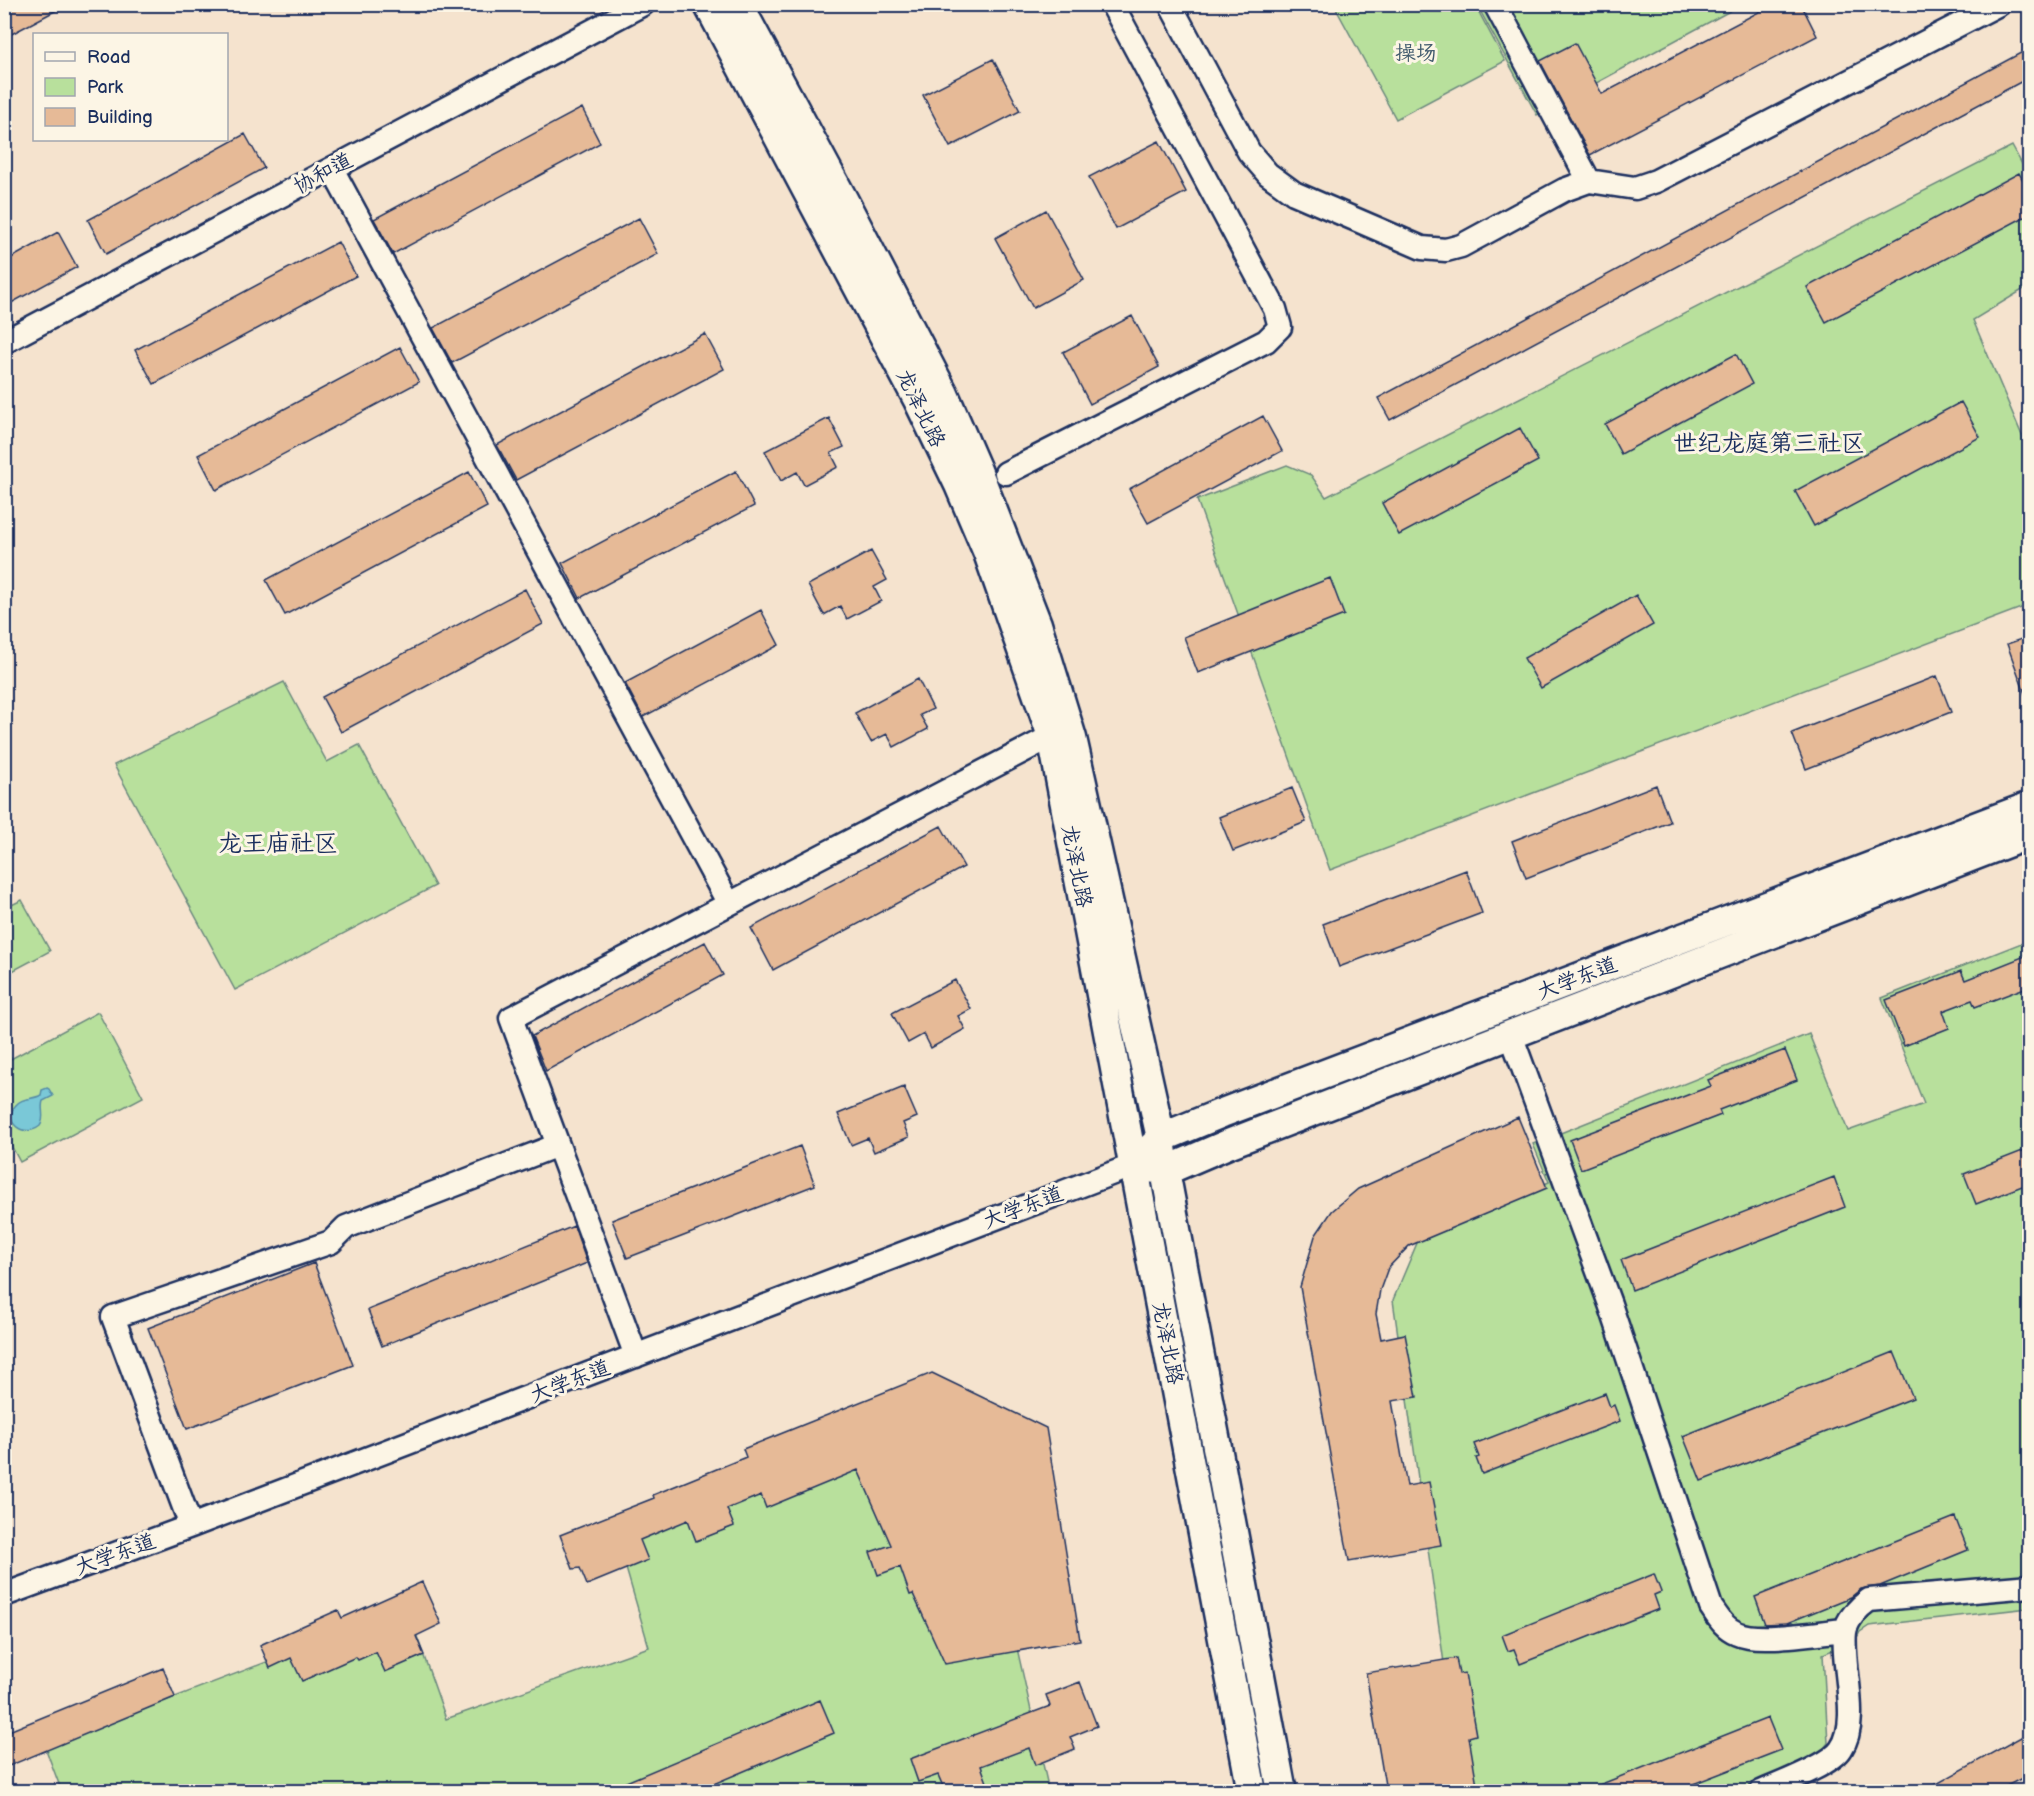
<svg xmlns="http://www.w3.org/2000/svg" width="2034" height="1796" font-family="'Balsamiq Sans','LXGW WenKai TC',sans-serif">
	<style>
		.green { fill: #b8e09c; stroke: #6a887d; stroke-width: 1.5 }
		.water { fill: #7ac8d7; stroke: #548ba7; stroke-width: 1.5 }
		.building { fill: #e6ba97; stroke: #1b2f5e; stroke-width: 1.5 }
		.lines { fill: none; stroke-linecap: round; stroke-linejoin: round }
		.minor-casing { stroke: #1b2f5e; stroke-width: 27 }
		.major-casing { stroke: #1b2f5e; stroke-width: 33 }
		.minor { stroke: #fcf5e5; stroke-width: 22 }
		.major { stroke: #fcf5e5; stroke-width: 28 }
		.labels { text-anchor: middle; stroke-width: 6; stroke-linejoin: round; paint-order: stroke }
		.park-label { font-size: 21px; fill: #425b6e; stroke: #fcf5e5 }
		.street-label { font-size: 21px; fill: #1b2f5e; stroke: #fcf5e5 }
		.quarter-label { font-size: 24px; fill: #1b2f5e; stroke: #fcf5e5 }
	</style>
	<rect width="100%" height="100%" fill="#f5e3ce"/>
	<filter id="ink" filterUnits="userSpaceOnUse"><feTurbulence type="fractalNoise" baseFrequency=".0167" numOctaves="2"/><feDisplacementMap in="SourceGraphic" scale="12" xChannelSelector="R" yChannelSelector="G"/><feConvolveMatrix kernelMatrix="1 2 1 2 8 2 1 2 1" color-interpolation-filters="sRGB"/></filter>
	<g filter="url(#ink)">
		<!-- green -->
		<path class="green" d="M 1334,5 L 1475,5 L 1505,61 L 1396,119 Z
			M 1477,5 L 1741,5 L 1537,115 Z
			M 2012,146 L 2029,177 L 2029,286 L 1973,320 L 2029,452 L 2029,605 L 1330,870 L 1197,500 L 1287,465 L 1311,475 L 1326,497 Z
			M 284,682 L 327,762 L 359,745 L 435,886 L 235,990 L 114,765 Z
			M 22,900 L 50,951 L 5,975 L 5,908 Z
			M 2029,940 L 2029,1608 L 1869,1626 L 1860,1632 L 1855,1641 L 1823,1654 L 1828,1743 L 1811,1765 L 1746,1791 L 1462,1791 L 1393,1300 L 1420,1236 L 1549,1182 L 1533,1144 L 1809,1034 L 1848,1131 L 1924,1104 L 1882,998 Z
			M 98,1012 L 143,1097 L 20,1162 L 5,1134 L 5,1062 Z
			M 869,1450 L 989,1523 L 1049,1791 L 62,1792 L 45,1747 L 407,1608 L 446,1719 L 649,1647 L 614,1527 Z"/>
		<!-- water -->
		<path class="water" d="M 47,1088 L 49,1089 L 53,1096 L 43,1101 C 40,1110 46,1117 40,1126 C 24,1139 2,1122 15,1106 C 21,1097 33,1100 41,1095 L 42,1090 Z"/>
		<!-- building -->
		<path class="building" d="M 4,4 L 68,4 L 4,38 Z
			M 1774,4 L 1801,4 L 1817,36 L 1590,155 L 1540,61 L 1575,43 L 1602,94 Z
			M 2030,48 L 2030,77 L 1390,420 L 1378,398 Z
			M 993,59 L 1020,111 L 950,147 L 923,95 Z
			M 582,108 L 600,143 L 393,254 L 374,219 Z
			M 245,134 L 264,168 L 106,254 L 88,220 Z
			M 1159,141 L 1186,192 L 1116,229 L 1089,177 Z
			M 2019,173 L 2030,193 L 2030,214 L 1826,322 L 1807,287 Z
			M 1046,210 L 1084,280 L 1033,308 L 995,238 Z
			M 639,218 L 658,254 L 452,363 L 433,328 Z
			M 58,232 L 77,267 L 4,307 L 4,262 Z
			M 338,242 L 356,276 L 154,384 L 135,350 Z
			M 1132,316 L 1159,367 L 1090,404 L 1063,352 Z
			M 705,334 L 724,369 L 516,480 L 497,445 Z
			M 400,347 L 419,382 L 216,490 L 198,455 Z
			M 1736,354 L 1752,384 L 1621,454 L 1605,424 Z
			M 1961,402 L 1980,437 L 1814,526 L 1795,491 Z
			M 1263,416 L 1282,451 L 1148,523 L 1129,489 Z
			M 829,418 L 844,447 L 831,453 L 838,467 L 804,485 L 797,472 L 781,481 L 765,451 Z
			M 1520,428 L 1538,461 L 1399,535 L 1382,503 Z
			M 736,471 L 754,506 L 580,598 L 562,563 Z
			M 469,472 L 487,507 L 285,615 L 266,580 Z
			M 871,551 L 887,580 L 874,587 L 881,601 L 847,619 L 840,606 L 824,615 L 808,585 Z
			M 1330,578 L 1344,615 L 1198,673 L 1184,637 Z
			M 525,589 L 543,624 L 341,732 L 322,697 Z
			M 1636,595 L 1653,625 L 1541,688 L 1524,658 Z
			M 761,610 L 779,645 L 643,717 L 625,683 Z
			M 2030,636 L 2030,699 L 2027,699 L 2007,644 Z
			M 1937,676 L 1951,712 L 1806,769 L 1792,733 Z
			M 918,679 L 933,709 L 920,715 L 928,729 L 894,747 L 887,734 L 871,742 L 855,713 Z
			M 1656,785 L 1670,822 L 1526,878 L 1512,841 Z
			M 1292,788 L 1306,822 L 1233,851 L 1219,817 Z
			M 941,826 L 964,867 L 773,970 L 751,928 Z
			M 1466,870 L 1482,913 L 1339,967 L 1323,924 Z
			M 705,942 L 723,975 L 546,1071 L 532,1036 Z
			M 2030,954 L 2030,986 L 1975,1007 L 1972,1000 L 1943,1011 L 1949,1028 L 1904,1046 L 1886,1000 L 1961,971 L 1965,980 Z
			M 955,980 L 971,1009 L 958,1016 L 965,1029 L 931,1048 L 924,1034 L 908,1043 L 892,1013 Z
			M 1785,1050 L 1797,1080 L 1719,1110 L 1721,1115 L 1581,1169 L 1570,1140 L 1711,1086 L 1708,1080 Z
			M 904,1087 L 917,1117 L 903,1123 L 909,1137 L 874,1152 L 868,1138 L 851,1145 L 838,1114 Z
			M 1518,1117 L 1547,1188 L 1409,1246 L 1388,1268 L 1380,1290 L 1376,1314 L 1381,1339 L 1405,1334 L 1417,1397 L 1392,1401 L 1407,1486 L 1429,1482 L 1441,1545 L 1349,1561 L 1300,1287 L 1315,1236 L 1332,1211 L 1358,1189 Z
			M 800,1146 L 815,1185 L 627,1258 L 612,1220 Z
			M 2030,1148 L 2030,1183 L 1976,1204 L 1964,1174 Z
			M 1834,1177 L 1845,1207 L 1632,1290 L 1621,1260 Z
			M 574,1226 L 587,1263 L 382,1346 L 368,1310 Z
			M 314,1263 L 353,1365 L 187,1429 L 148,1328 Z
			M 1894,1352 L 1913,1398 L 1701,1481 L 1683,1436 Z
			M 932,1373 L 1046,1428 L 1080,1640 L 945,1664 L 913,1594 L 910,1595 L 900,1567 L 878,1575 L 870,1552 L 891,1545 L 858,1470 L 766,1508 L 761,1495 L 727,1509 L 734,1526 L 696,1541 L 688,1520 L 640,1540 L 648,1560 L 587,1585 L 580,1568 L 573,1569 L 560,1535 L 654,1498 L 653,1495 L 746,1457 L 743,1449 Z
			M 1605,1393 L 1610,1407 L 1614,1405 L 1620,1421 L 1482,1474 L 1476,1458 L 1479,1457 L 1474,1444 Z
			M 1955,1517 L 1968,1550 L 1880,1586 L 1861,1589 L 1851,1597 L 1787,1623 L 1765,1624 L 1755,1597 Z
			M 1654,1574 L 1661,1592 L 1654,1595 L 1659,1609 L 1520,1664 L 1514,1649 L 1508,1651 L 1502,1635 Z
			M 422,1582 L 441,1624 L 416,1636 L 424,1655 L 385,1672 L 376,1652 L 358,1660 L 356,1657 L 302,1681 L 291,1658 L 270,1668 L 260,1645 L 338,1610 L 342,1618 Z
			M 1456,1658 L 1459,1674 L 1465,1673 L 1476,1735 L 1469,1737 L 1478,1791 L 1386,1791 L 1366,1673 Z
			M 163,1668 L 175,1697 L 4,1768 L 4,1733 Z
			M 1080,1682 L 1097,1726 L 1070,1737 L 1075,1749 L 1035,1765 L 1029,1748 L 981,1766 L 988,1785 L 972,1791 L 945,1791 L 938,1775 L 918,1782 L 910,1759 L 1050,1706 L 1046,1695 Z
			M 820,1700 L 834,1733 L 697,1791 L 605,1791 Z
			M 1768,1718 L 1781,1750 L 1675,1791 L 1584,1791 Z
			M 2030,1732 L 2030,1774 L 1997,1791 L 1924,1791 Z"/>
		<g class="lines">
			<defs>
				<path id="minor" d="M 1170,4 L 1249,152 L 1268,174 L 1294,193 L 1422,248 L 1446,250 L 1461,246 L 1564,190 L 1589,181 L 1635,188 L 1656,181 L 1999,4
					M 1495,4 L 1589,181
					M 332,169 L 729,904 L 1052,736
					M 4,342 L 643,4
					M 1006,473 L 1266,341 L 1280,327 L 1275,309 L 1112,4
					M 1511,1035 L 1610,1304 L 1711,1607 C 1718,1617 1724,1628 1737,1633 C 1757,1643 1820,1632 1845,1630
					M 636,1356 L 511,1018 L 729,904
					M 191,1526 L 113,1317 L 331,1242 L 346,1227 L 558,1145
					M 4,1595 L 191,1526 L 1134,1165
					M 1761,1792 C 1779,1784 1831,1765 1841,1749 C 1861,1720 1841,1665 1845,1632 C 1847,1619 1859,1607 1869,1600 L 2030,1586"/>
				<path id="major" d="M 708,4 L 918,400 L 959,485 L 988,553 L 1052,736 L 1252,1792
					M 738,4 L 844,201 L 944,394 L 977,470 L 1037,624 L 1072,738 L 1161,1138 L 1165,1171 L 1282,1792
					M 1148,1151 L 1161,1138 L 1222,1113 L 2030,806
					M 1147,1167 L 1165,1171 L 1228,1144 L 2030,834"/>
			</defs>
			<!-- minor casing -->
			<use href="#minor" class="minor-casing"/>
			<!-- major casing -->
			<use href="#major" class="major-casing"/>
			<!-- minor -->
			<use href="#minor" class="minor"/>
			<!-- major -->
			<use href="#major" class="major"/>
		</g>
	</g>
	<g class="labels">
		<!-- park labels -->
		<g class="park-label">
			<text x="1416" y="60">操场</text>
		</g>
		<!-- street labels -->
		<g class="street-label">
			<text transform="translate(323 173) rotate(-28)" y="7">协和道</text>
			<text transform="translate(921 408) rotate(64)" y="7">龙泽北路</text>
			<text transform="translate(1077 866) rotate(79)" y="7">龙泽北路</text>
			<text transform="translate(1577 978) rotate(-21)" y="7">大学东道</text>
			<text transform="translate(1023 1207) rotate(-21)" y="7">大学东道</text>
			<text transform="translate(1168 1343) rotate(79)" y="7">龙泽北路</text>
			<text transform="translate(570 1381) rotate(-21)" y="7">大学东道</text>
			<text transform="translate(115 1554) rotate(-20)" y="7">大学东道</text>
		</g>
		<!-- quarter labels -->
		<g class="quarter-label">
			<text x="1769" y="451">世纪龙庭第三社区</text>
			<text x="278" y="851">龙王庙社区</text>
		</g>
	</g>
	<!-- margin -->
	<rect width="2034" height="1796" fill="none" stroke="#fcf5e5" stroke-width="24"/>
	<rect x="12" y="12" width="2010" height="1772" fill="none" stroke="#1b2f5e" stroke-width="2" filter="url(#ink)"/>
	<!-- legend -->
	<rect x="33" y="33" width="195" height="108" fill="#fcf5e5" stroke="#a2a6af" stroke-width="1.5"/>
	<rect x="45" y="52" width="30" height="9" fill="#fcf5e5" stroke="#a2a6af" stroke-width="1.5"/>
	<text x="87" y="63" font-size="18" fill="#1b2f5e">Road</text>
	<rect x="45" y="78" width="30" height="18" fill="#b8e09c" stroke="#a2a6af" stroke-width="1.5"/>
	<text x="87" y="93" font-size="18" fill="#1b2f5e">Park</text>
	<rect x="45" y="108" width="30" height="18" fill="#e6ba97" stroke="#a2a6af" stroke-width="1.5"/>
	<text x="87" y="123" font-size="18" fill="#1b2f5e">Building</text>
</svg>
